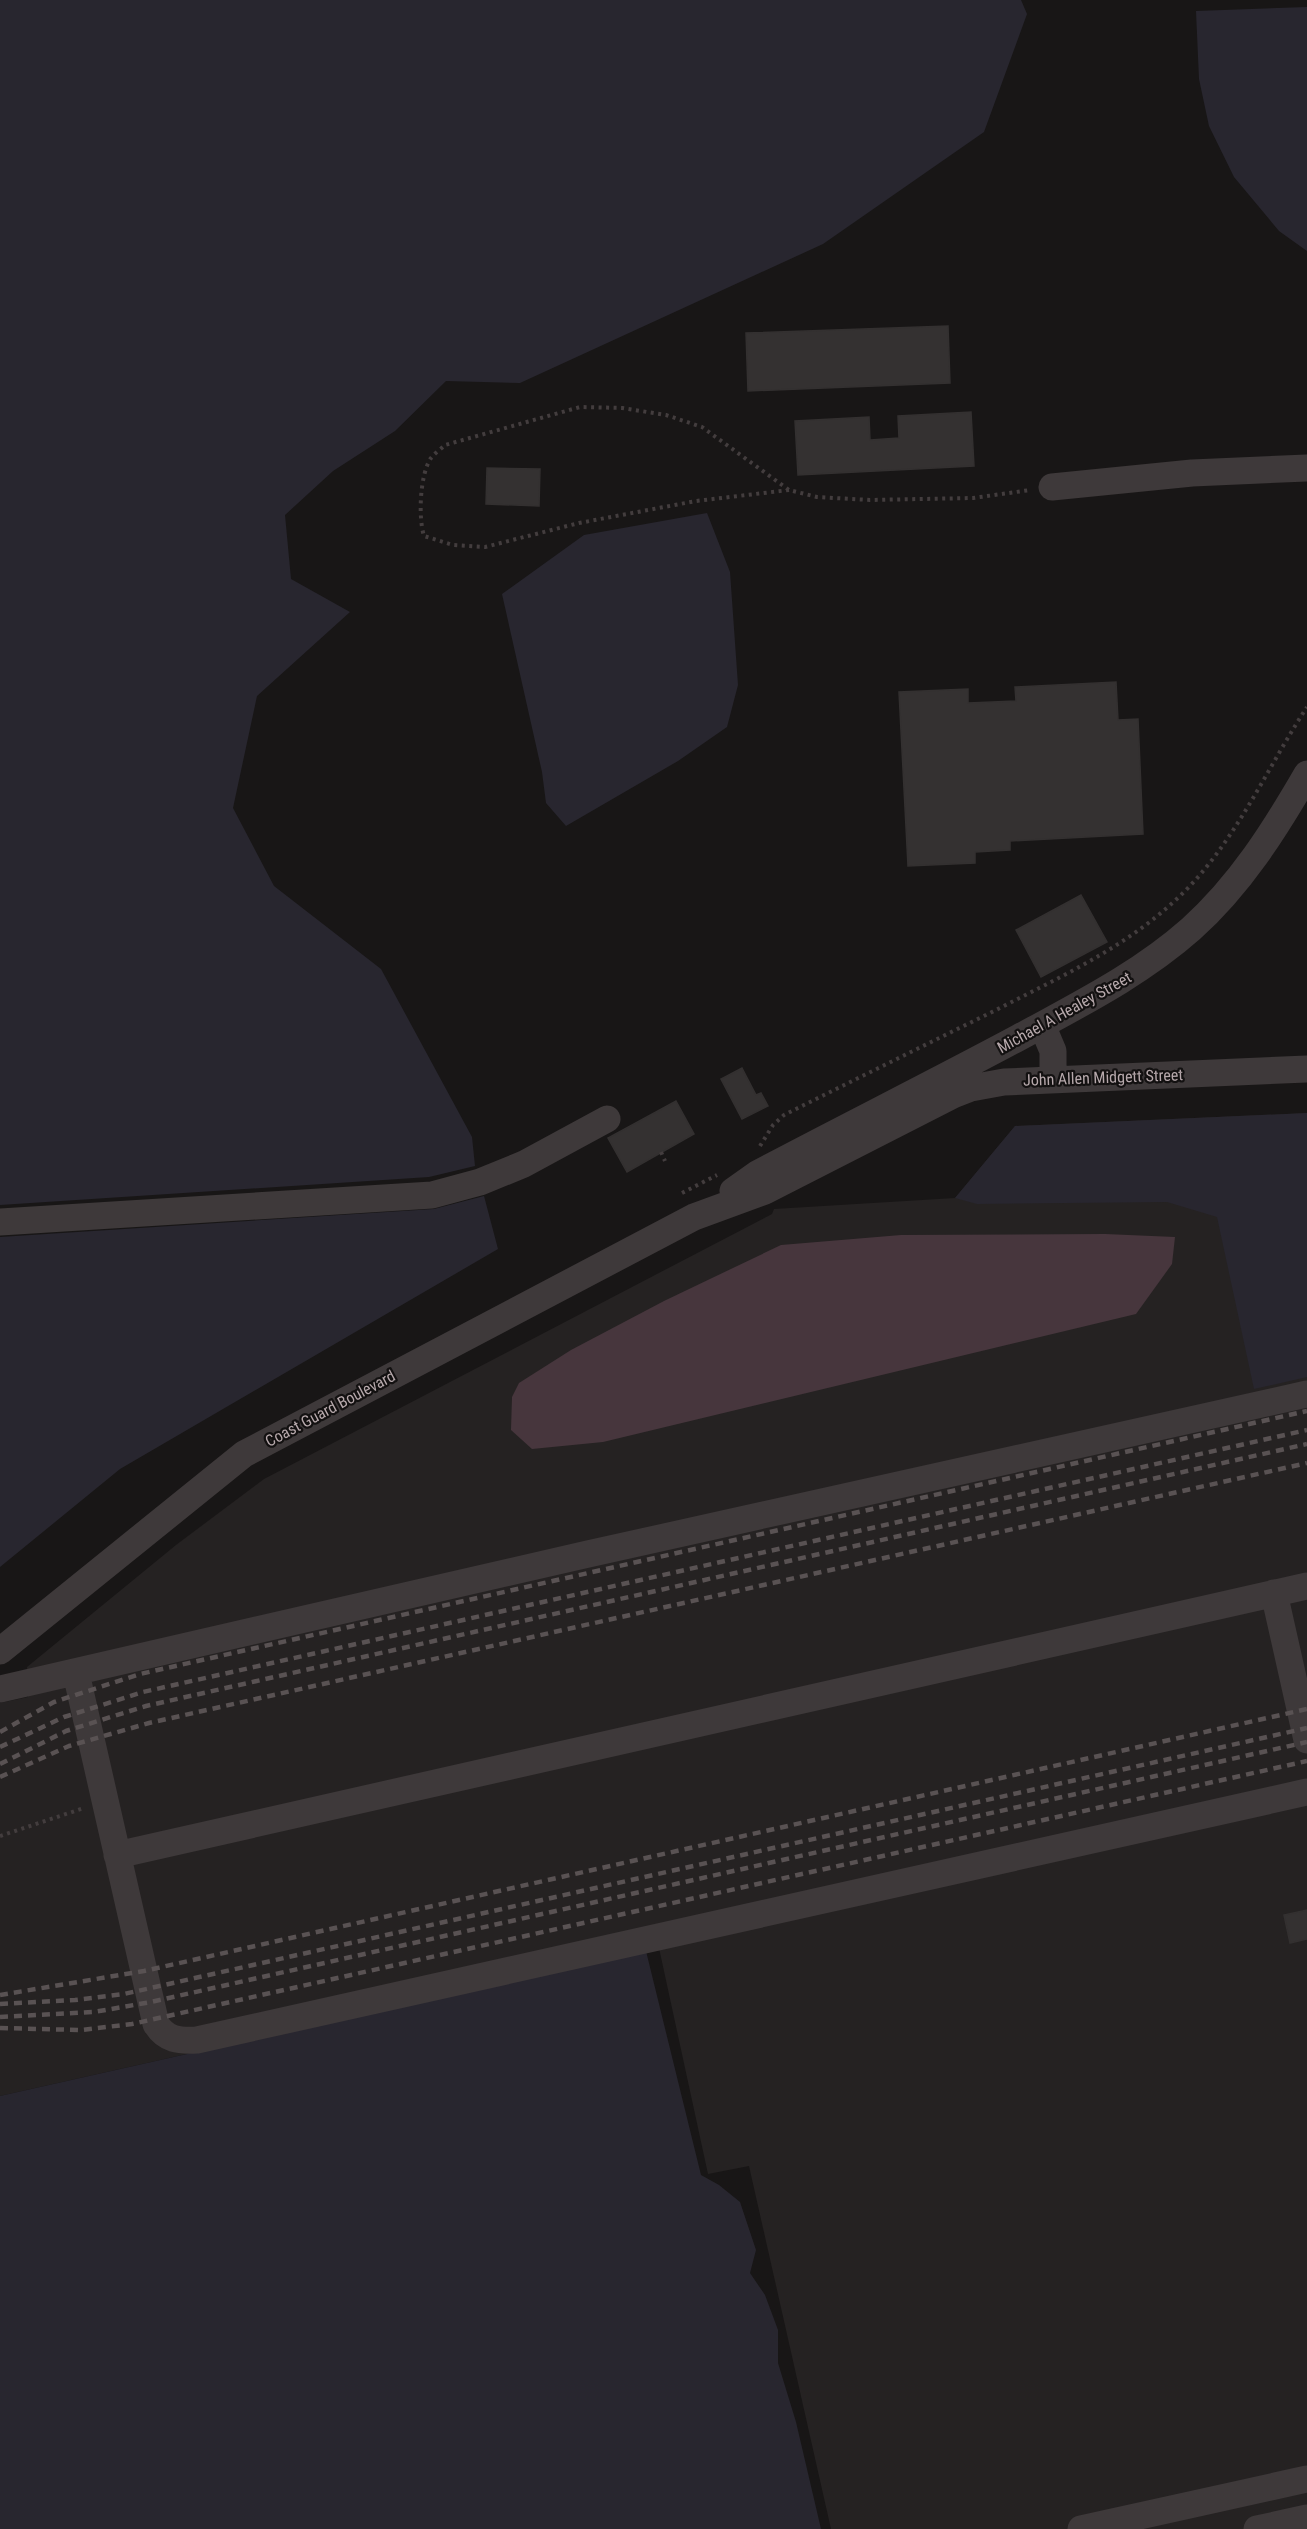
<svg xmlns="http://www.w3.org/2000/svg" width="1307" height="2529" font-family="'Roboto Condensed',sans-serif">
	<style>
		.built { fill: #252222 }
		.green { fill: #28262f }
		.water { fill: #47363d }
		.building { fill: #343131; stroke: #333030; stroke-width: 1.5 }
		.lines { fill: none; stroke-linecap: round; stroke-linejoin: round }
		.path { stroke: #433d3e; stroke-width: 4; stroke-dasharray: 3 4.5; stroke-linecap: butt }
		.minor { stroke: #3e393a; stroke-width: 27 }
		.rail { stroke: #595253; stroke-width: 4.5; stroke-dasharray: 8 6; stroke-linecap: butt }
		.labels { text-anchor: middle; stroke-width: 4.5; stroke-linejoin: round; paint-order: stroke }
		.street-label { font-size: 16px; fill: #b7a9ac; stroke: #131111 }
	</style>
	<rect width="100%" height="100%" fill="#181616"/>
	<!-- built -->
	<path class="built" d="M 1307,1113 L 1307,2529 L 831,2529 L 749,2166 L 708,2174 L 659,1948 L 0,2096 L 0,1703 L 28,1697 L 27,1667 L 176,1545 L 264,1479 L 772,1214 L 774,1209 L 955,1198 L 1015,1126 Z"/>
	<!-- green -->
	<path class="green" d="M 0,0 L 1021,0 L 1027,14 L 984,132 L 823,244 L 520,383 L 446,381 L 395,431 L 333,471 L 285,515 L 291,579 L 350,612 L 257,696 L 233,808 L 274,886 L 381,969 L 472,1137 L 475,1166 L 429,1177 L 0,1205 Z
		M 1307,7 L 1307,251 L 1279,231 L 1234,177 L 1209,126 L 1199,79 L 1196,11 Z
		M 707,513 L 730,572 L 738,685 L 727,727 L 678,761 L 566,826 L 546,803 L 542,772 L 502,594 L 584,535 Z
		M 1307,1113 L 1307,1377 L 1254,1389 L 1217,1217 L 1167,1202 L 977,1204 L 955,1198 L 1015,1126 Z
		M 484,1196 L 498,1249 L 120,1469 L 0,1567 L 0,1237 L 434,1209 Z
		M 646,1951 L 701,2175 L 719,2185 L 740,2202 L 756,2250 L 750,2273 L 765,2295 L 778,2330 L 778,2363 L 796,2422 L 821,2529 L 0,2529 L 0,2096 Z"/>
	<!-- water -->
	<path class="water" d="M 1105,1234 L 1175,1237 L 1172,1264 L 1136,1314 L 603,1442 L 532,1449 L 511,1430 L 512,1397 L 519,1383 L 571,1350 L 664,1301 L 781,1245 L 901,1235 Z"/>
	<!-- building -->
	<path class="building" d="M 948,326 L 950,383 L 748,391 L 746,333 Z
		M 971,412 L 974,466 L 798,475 L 795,421 L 869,417 L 870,440 L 899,438 L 898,416 Z
		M 487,468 L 540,469 L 539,506 L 486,504 Z
		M 1116,682 L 1118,720 L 1138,719 L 1143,834 L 1010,841 L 1010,850 L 975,852 L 975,863 L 908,866 L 899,692 L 968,689 L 968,703 L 1016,701 L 1015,687 Z
		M 1081,895 L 1107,942 L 1041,977 L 1016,930 Z
		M 742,1068 L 756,1095 L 761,1093 L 768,1106 L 742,1119 L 721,1079 Z
		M 676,1101 L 694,1134 L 627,1172 L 608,1138 Z
		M 1307,1910 L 1307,1939 L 1290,1943 L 1284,1915 Z"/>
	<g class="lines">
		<!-- path -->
		<path class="path" d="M 789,490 L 696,501 L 579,523 L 485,547 L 453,545 L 424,536 C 418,517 420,474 431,458 C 435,453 441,449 445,445 L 580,407 L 622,408 L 666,415 L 702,427 L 789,490 L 817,497 L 870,500 L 973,498 L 1030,490
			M 760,1146 L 773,1125 L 784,1115 C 854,1080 925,1045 996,1010 C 1062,976 1131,945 1184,892 C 1237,839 1267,768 1307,707
			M 661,1152 L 665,1161
			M 682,1193 L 717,1175
			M 0,1836 L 84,1808"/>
		<!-- minor -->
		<path class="minor" d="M 1052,487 L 1192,473 L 1307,468
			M 1042,1025 L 1053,1051 L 1053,1079
			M 733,1191 L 757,1174 C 844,1128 932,1084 1018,1038 C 1078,1005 1139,975 1191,929 C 1240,885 1274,831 1307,774
			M 0,1222 L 432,1195 L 480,1182 L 524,1164 L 607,1119
			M 1274,1593 L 1307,1740
			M 0,1651 L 244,1454 L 694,1217 L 765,1191 L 953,1095 L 971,1088 L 1004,1082 L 1307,1069
			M 76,1673 L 156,2024 C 166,2040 179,2041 197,2040 L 1307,1792
			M 0,1689 L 588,1554 L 1307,1394
			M 117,1855 L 1307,1586
			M 1081,2529 L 1307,2479
			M 1257,2529 L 1307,2518"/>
		<!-- rail -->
		<path class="rail" d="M 0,1732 L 54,1702 L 140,1674 L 1307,1411
			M 0,1747 L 64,1717 L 143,1692 L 1307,1430
			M 0,1764 L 66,1731 L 146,1706 L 1307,1444
			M 0,1777 L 69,1746 L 149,1723 L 1307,1463
			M 0,1995 L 144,1971 L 1307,1709
			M 0,2004 L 75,2000 L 124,1994 L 1307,1728
			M 0,2017 L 94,2012 L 151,2002 L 1307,1742
			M 0,2028 L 81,2030 L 132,2024 L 1307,1761"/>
	</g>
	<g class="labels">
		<!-- street labels -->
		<g class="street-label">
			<text transform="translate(1064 1012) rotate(-29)" y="6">Michael A Healey Street</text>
			<text transform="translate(1103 1077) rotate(-2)" y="6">John Allen Midgett Street</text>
			<text transform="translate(330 1408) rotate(-28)" y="6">Coast Guard Boulevard</text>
		</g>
	</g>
</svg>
